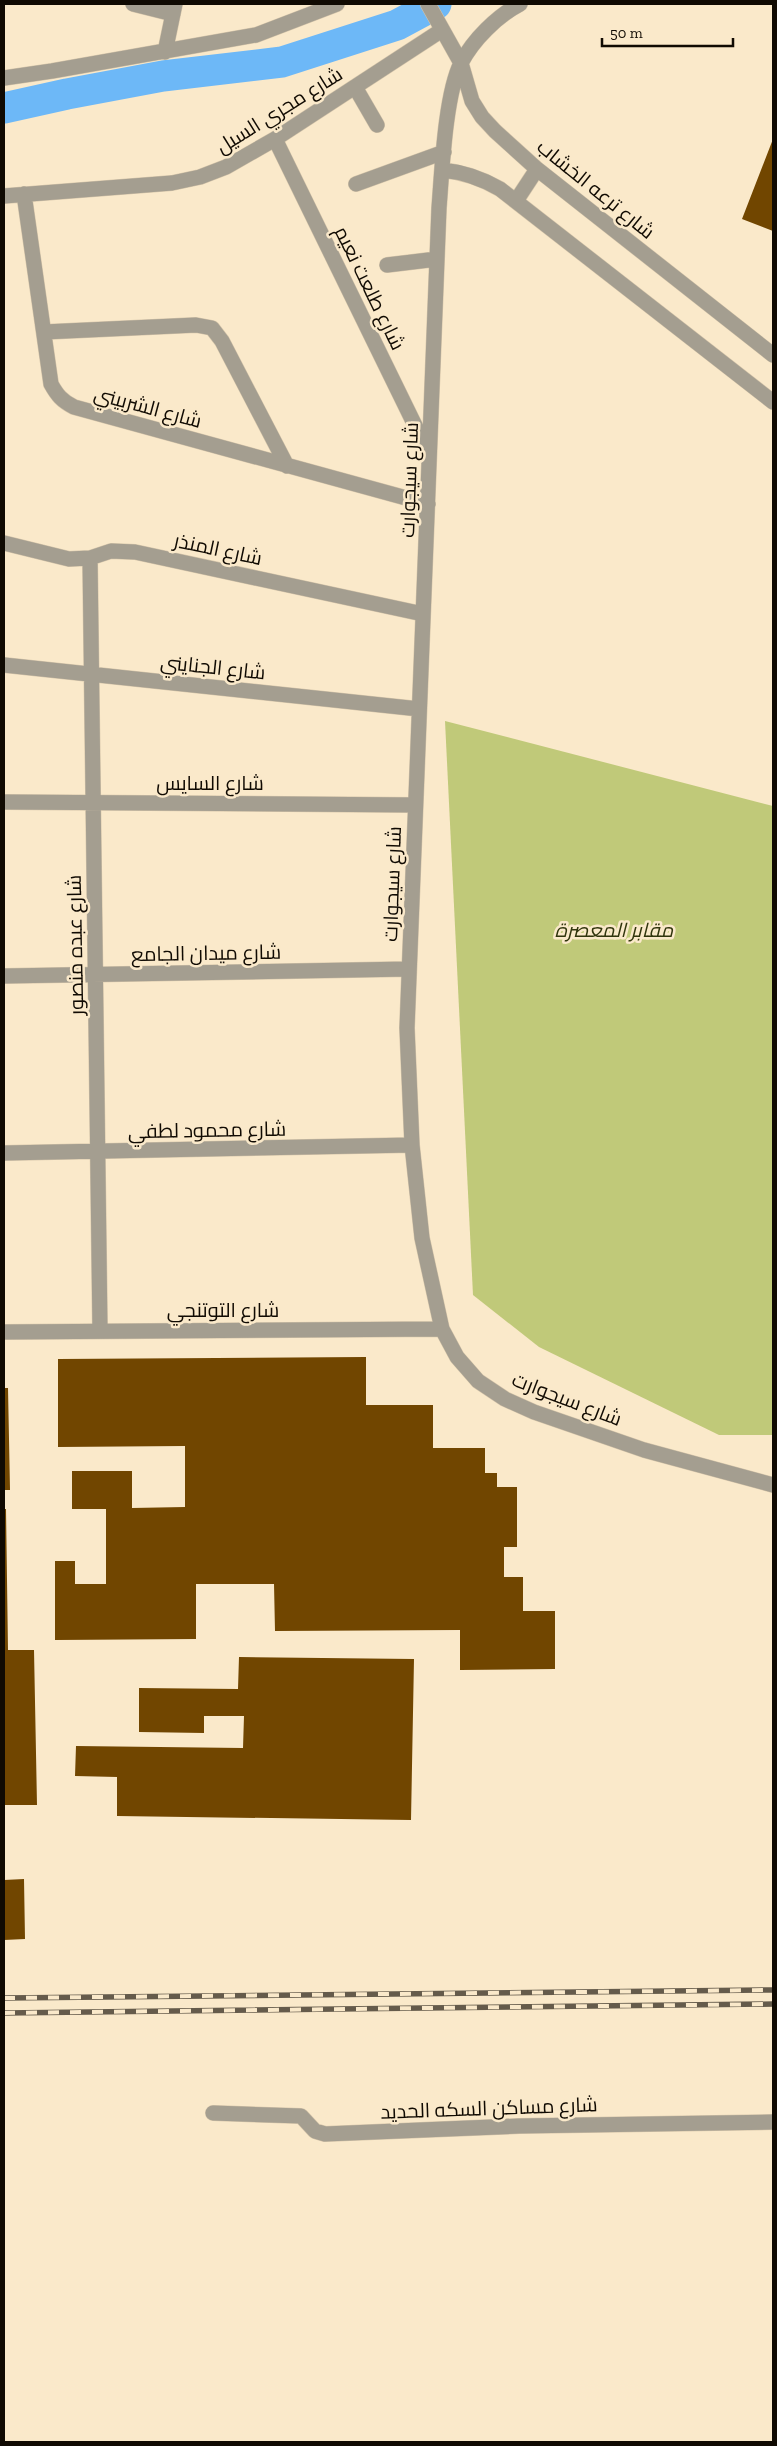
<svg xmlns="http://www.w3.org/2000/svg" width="777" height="2446" font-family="'Zilla Slab',Cairo,serif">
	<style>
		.green { fill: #c0c979 }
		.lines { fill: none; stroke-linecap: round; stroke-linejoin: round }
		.river { stroke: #6db8f7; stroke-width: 31 }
		.building { fill: #714600 }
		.minor-casing { stroke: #d5c5aa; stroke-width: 16 }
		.minor { stroke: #a49e90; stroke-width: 15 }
		.rail-casing { stroke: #655b4b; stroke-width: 5.5 }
		.rail { stroke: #fae9ca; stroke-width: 4; stroke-dasharray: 11; stroke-linecap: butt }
		.labels { text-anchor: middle; stroke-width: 5; stroke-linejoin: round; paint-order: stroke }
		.street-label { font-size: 20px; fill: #100a02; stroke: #fae9ca }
		.park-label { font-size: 20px; font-style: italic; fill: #31350d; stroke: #fae9ca }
	</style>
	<rect width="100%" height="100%" fill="#fae9ca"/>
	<!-- green -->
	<path class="green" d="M 445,721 L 773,806 L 773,1435 L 719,1435 L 539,1347 L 473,1295 Z"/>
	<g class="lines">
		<!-- river -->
		<path class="river" d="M 4,108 L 67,94 L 163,76 L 282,62 L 397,25 L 436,4"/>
	</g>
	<!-- building -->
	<path class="building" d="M 773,139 L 773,231 L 742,219 Z
		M 366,1357 L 366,1405 L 433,1405 L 433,1448 L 485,1448 L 485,1473 L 497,1473 L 497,1487 L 517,1487 L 517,1547 L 504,1547 L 504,1577 L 523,1577 L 523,1611 L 555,1611 L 555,1669 L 460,1670 L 460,1630 L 275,1631 L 274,1584 L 196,1584 L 196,1639 L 55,1640 L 55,1561 L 75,1561 L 75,1584 L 106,1584 L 106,1509 L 72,1509 L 72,1471 L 132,1471 L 132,1508 L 185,1507 L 185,1446 L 58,1447 L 58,1359 Z
		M 4,1388 L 8,1388 L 10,1490 L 4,1490 Z
		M 4,1509 L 6,1509 L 8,1650 L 34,1650 L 37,1805 L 4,1805 Z
		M 239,1657 L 414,1659 L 411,1820 L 117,1816 L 117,1777 L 75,1776 L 76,1746 L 243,1748 L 244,1716 L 204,1716 L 204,1733 L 139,1732 L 139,1688 L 238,1689 Z
		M 24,1879 L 25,1939 L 4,1940 L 4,1880 Z"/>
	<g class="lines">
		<defs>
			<path id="minor" d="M 133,4 L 173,14
				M 428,4 L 461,63 L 472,101 L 482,117 L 495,131 L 537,169 L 773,355
				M 520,4 C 497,16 473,40 461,63 C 445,95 442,171 439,208 L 407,1028 L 412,1145 L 422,1238 L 442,1329 L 457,1357 L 478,1381 L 505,1399 L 534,1412 L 644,1450 L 773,1485
				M 165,52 L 175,4
				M 4,78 L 52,71 L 256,35 L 337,4
				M 355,87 L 377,125
				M 275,139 L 428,452
				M 442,170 C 464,172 481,178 500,189 L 773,402
				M 356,184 L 444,152
				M 24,194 L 51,384 C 57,395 62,401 74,407 L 428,504
				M 4,196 L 172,183 L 200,177 L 226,167 L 275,139 L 442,30
				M 516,201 L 537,169
				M 387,265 L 437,259
				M 44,332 L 196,325 L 212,328 L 222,341 L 287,466
				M 4,543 L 69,559 L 90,558 L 111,551 L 135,552 L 423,614
				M 90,558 L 100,1331
				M 4,665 L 419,709
				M 4,802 L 415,805
				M 4,976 L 409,969
				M 4,1153 L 412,1145
				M 4,1332 L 442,1329
				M 213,2113 L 301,2116 L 315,2131 L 325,2134 L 519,2126 L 773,2122"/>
		</defs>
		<!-- minor casing -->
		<use href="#minor" class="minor-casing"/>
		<!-- minor -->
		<use href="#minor" class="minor"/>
		<defs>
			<path id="rail" d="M 4,1998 L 773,1990
				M 4,2013 L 773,2004"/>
		</defs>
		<!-- rail casing -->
		<use href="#rail" class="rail-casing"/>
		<!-- rail -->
		<use href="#rail" class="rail"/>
	</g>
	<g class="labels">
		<!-- street labels -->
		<g class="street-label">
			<text transform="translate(279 110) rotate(-32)" y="7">شارع مجري السيل</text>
			<text transform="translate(596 189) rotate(39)" y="7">شارع ترعه الخشاب</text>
			<text transform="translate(370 288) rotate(64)" y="7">شارع طلعت نعيم</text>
			<text transform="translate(148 407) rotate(15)" y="7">شارع الشربيني</text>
			<text transform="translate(409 480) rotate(-88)" y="7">شارع سيجوارت</text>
			<text transform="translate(218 549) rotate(12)" y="7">شارع المنذر</text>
			<text transform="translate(213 667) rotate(6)" y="7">شارع الجنايني</text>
			<text x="210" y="790">شارع السايس</text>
			<text transform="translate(392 884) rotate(-88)" y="7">شارع سيجوارت</text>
			<text transform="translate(75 945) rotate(-91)" y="7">شارع عبده منصور</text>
			<text transform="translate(206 953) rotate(-1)" y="7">شارع ميدان الجامع</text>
			<text transform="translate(207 1130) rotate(-1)" y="7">شارع محمود لطفي</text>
			<text x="223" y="1317">شارع التوتنجي</text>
			<text transform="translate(567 1399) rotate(21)" y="7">شارع سيجوارت</text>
			<text transform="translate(489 2108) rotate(-2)" y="7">شارع مساكن السكه الحديد</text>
		</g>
		<!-- park labels -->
		<g class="park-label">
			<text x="614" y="937">مقابر المعصرة</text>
		</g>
	</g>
	<!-- border -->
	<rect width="777" height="2446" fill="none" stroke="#100a02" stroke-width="10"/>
	<!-- scale -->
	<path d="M602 38v8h131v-8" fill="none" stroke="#100a02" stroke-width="2.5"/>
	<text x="610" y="38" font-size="15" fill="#100a02" stroke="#fae9ca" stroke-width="4" paint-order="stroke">50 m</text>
</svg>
